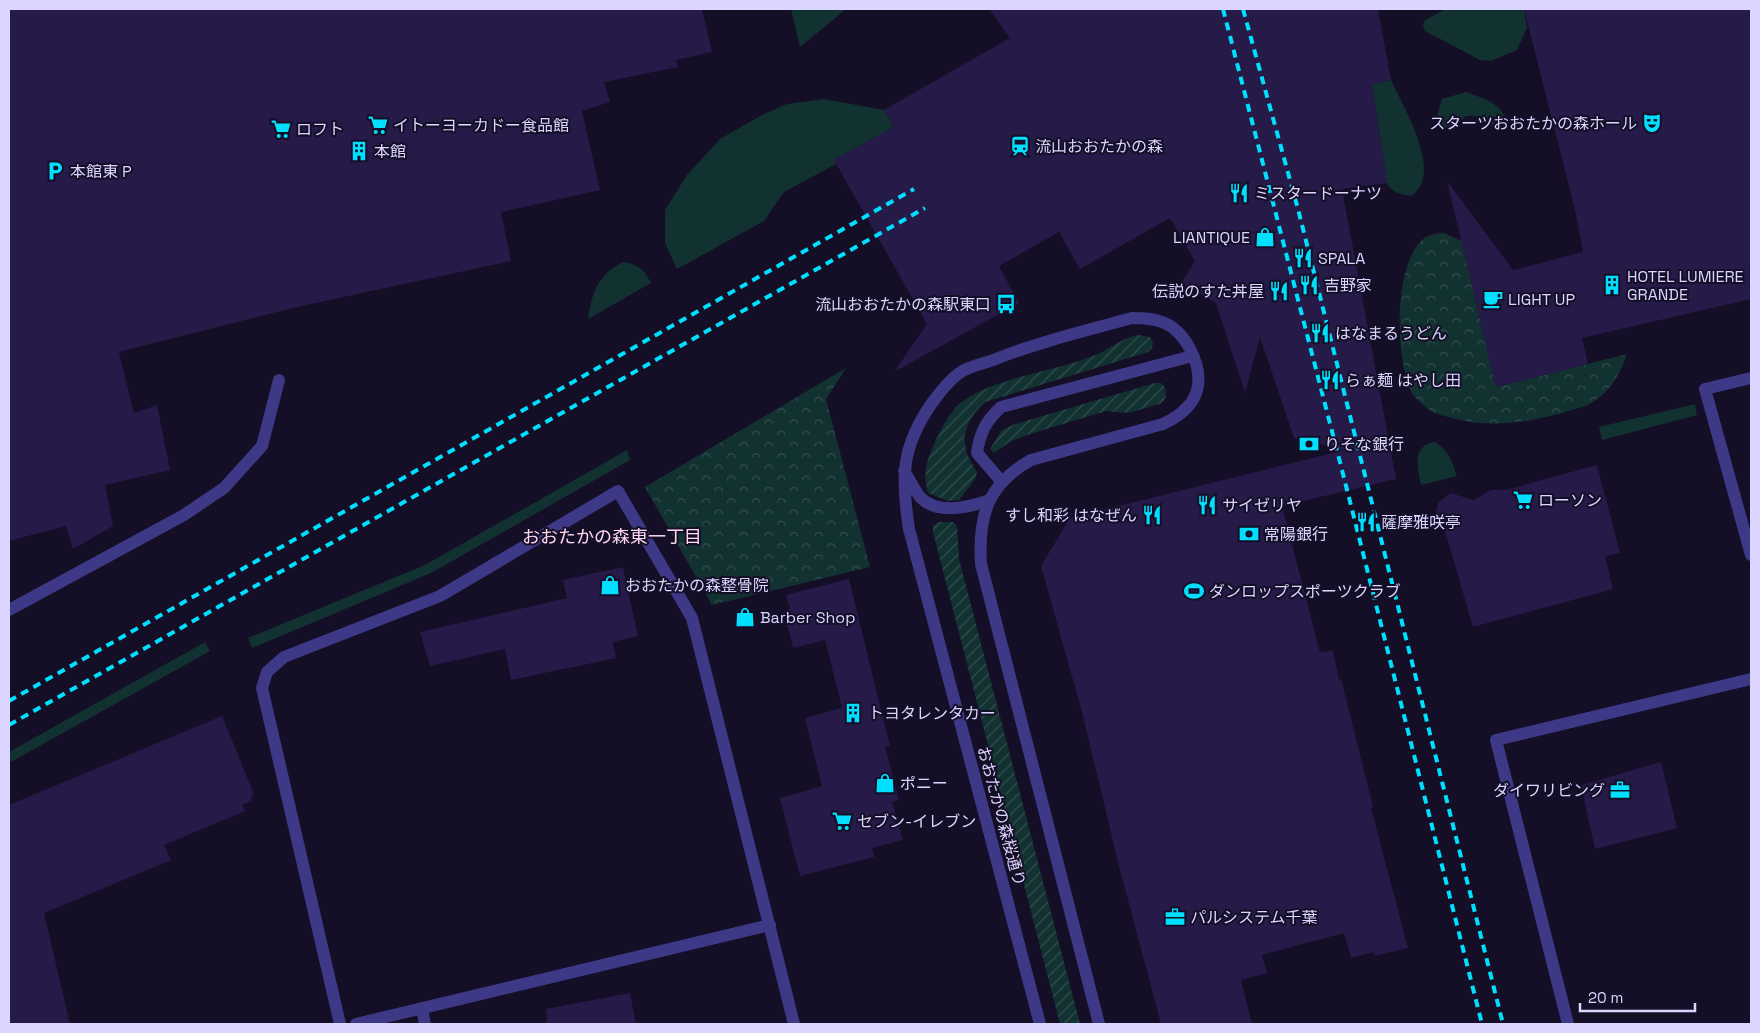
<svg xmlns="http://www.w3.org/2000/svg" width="1760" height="1033" font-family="'Space Grotesk','Noto Sans JP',sans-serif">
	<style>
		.grass { fill: #123131 }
		.forest { fill: url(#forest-crowns) }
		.garden { fill: url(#garden-furrows) }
		.building { fill: #251a48 }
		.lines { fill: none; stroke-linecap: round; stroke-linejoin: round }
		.minor { stroke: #3e3987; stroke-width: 12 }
		.rail { stroke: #01dfff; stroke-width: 4; stroke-dasharray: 8 6; stroke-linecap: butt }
		.labels { text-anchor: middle; stroke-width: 4; stroke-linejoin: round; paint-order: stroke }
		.poi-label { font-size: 16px; fill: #dbd5ff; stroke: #140f27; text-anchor: start }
		.street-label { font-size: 16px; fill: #dbd5ff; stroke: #140f27 }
		.neighbourhood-label { font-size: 18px; fill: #ffd7ef; stroke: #140f27 }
	</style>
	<defs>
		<pattern id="forest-crowns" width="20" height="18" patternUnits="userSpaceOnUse" patternTransform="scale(1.25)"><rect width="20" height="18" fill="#123131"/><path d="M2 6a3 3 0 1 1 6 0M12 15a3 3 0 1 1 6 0" fill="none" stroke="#344e50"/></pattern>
		<pattern id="garden-furrows" width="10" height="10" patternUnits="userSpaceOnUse" patternTransform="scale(1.25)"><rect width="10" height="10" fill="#123131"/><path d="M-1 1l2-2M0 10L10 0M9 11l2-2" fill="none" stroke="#344e50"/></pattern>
	</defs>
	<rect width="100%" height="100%" fill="#140f27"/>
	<!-- grass -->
	<path class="grass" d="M 791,9 L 846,9 L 800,47 Z
		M 1446,9 L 1524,9 L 1527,28 L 1517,50 L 1491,61 L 1480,60 L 1425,31 L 1423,25 L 1425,20 Z
		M 1391,80 C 1403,107 1445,174 1411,196 C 1401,194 1392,193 1387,183 L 1372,84 Z
		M 1466,92 C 1482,98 1497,101 1505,117 L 1502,123 L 1494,126 L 1476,116 L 1466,116 L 1450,130 L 1440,125 L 1437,116 L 1442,99 Z
		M 824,99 L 884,110 L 894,127 L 834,160 L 836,164 L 784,192 L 764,221 L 677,269 L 665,243 L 665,210 L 687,175 L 720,139 L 762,115 L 787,104 Z
		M 623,262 C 639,265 644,269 651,283 L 588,319 C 592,292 598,275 623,262 Z
		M 1695,404 L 1697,415 L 1602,440 L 1599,427 Z
		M 1435,442 C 1449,451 1452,461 1457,476 L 1421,485 C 1417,468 1412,445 1435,442 Z
		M 627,450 L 630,460 L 431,573 L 252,648 L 248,638 L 425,565 Z
		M 205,642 L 210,651 L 9,763 L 9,752 Z"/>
	<!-- forest -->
	<path class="forest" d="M 1444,233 L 1462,241 L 1496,387 L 1627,354 C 1619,377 1609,394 1586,406 C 1542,419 1502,430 1456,419 C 1448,417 1435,414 1428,409 C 1423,405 1415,398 1412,393 C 1395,359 1393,267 1422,240 C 1428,235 1436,233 1444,233 Z
		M 846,368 L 826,399 L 870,567 L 712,605 L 645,487 Z"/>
	<!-- garden -->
	<path class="garden" d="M 1138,335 L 1150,337 L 1153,342 L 1152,348 L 1148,352 L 985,402 C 961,425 958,444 977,472 L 975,479 L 959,500 L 948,501 L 928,493 C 922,473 927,460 935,442 C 942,427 950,411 963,401 C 994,378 1056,371 1093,356 C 1110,350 1120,338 1138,335 Z
		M 1155,383 L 1161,383 L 1165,387 L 1166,397 L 1162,403 L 1129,413 L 1106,411 L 1027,435 L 1011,441 L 994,453 L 990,449 L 1002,430 L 1015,424 Z
		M 939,522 L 953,522 L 957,526 L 959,559 L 1080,1024 L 1060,1024 L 933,532 L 933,526 Z"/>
	<!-- building -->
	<path class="building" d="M 9,9 L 702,9 L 712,52 L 676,60 L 678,67 L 604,82 L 610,102 L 582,111 L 600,190 L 501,212 L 511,261 L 297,307 L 119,352 L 134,413 L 157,405 L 170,470 L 105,485 L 113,526 L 73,549 L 66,526 L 9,541 Z
		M 989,9 L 1378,9 L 1391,80 L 1372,84 L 1387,183 L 1342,189 L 1396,479 L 1282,506 L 1320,652 L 1333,651 L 1339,680 L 1341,679 L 1373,807 L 1371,808 L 1408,948 L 1375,956 L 1374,952 L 1351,958 L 1344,933 L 1262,955 L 1267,973 L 1241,980 L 1252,1024 L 1161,1024 L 1120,870 L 1082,712 L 1041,566 L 1070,518 L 1345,450 L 1294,438 L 1260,337 L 1245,393 L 1216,303 L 1181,283 L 1195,261 L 1170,218 L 1080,269 L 1059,232 L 999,266 L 1019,303 L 894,372 L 927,324 L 834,160 L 894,127 L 884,110 L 1010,38 Z
		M 1524,9 L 1751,9 L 1751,299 L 1582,338 L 1588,364 L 1496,387 L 1447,181 L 1513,270 L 1583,252 L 1575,210 Z
		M 1597,465 L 1620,553 L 1605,556 L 1613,589 L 1473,627 L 1443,524 L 1435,517 L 1438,503 L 1450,493 L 1474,500 L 1491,490 L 1506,490 Z
		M 623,567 L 638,636 L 613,642 L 616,658 L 511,680 L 505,649 L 430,666 L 420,632 L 567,598 L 563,580 Z
		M 849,579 L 890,746 L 885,747 L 899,800 L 892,802 L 903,840 L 872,848 L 874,857 L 800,876 L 780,798 L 822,786 L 805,718 L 842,708 L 825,640 L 793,648 L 784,612 L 790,608 L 786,595 Z
		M 222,716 L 254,794 L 251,797 L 252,801 L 242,805 L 245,811 L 164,845 L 171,860 L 44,913 L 70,1024 L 9,1024 L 9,805 Z
		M 1661,762 L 1677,828 L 1595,849 L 1581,785 Z
		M 630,993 L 636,1024 L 547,1024 L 546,1009 Z"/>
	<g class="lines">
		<!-- minor -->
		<path class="minor" d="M 1751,378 L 1705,389 L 1751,555
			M 904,471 C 910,479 914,490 921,498 C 938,515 970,507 990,500
			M 1001,481 L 977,453 C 980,432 986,421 1001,407 L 1192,356
			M 9,610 L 184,515 L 224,488 L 262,446 L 279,380
			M 422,1008 L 425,1024
			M 340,1024 L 262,688 L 267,672 L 284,657 L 440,596 L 618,491 L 692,618 L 794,1024
			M 356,1024 L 770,925
			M 1040,1024 L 909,529 C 901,477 901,447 932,403 C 940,392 950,379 961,372 C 970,366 983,364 993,360 C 1038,342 1085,331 1132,318 C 1142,318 1152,318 1162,322 C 1185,330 1201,363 1198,386 C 1195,405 1178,417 1163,424 L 1031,460 C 988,484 978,515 981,564 L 1099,1024
			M 1568,1024 L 1496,740 L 1751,679"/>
		<!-- rail -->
		<path class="rail" d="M 1223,9 L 1342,470 L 1482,1024
			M 1243,9 L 1298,209 L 1503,1024
			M 9,701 L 914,189
			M 9,725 L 925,208"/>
	</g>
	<!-- icons -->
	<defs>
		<symbol id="theatre-bare" viewBox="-9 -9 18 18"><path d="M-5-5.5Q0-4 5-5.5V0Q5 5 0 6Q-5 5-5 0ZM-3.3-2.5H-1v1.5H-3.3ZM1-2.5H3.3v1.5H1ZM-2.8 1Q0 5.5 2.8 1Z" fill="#01dfff" stroke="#140f27" stroke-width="2.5" paint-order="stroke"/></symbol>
		<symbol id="supermarket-bare" viewBox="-9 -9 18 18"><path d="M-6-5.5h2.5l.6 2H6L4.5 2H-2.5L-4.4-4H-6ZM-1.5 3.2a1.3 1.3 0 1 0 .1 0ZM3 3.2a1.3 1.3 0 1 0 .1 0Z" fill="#01dfff" stroke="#140f27" stroke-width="2.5" paint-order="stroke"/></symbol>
		<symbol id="station-bare" viewBox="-9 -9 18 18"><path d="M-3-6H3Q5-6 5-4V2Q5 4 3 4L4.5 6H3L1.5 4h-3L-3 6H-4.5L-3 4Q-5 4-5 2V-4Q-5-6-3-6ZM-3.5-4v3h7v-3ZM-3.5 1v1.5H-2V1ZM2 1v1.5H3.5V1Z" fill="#01dfff" stroke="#140f27" stroke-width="2.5" paint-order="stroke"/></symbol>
		<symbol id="building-bare" viewBox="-9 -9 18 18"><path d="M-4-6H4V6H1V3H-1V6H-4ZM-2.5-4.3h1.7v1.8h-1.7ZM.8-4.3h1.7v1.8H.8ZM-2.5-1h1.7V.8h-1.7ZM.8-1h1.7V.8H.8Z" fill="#01dfff" stroke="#140f27" stroke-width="2.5" paint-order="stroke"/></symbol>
		<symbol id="parking-bare" viewBox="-9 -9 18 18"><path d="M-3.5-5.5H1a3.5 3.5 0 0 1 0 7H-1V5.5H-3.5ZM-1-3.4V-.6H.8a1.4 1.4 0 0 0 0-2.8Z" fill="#01dfff" stroke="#140f27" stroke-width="2.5" paint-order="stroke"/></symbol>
		<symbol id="restaurant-bare" viewBox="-9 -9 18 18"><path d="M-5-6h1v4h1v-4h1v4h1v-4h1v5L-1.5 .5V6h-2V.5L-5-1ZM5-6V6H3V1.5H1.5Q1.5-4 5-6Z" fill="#01dfff" stroke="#140f27" stroke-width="2.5" paint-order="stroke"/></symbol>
		<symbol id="shop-bare" viewBox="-9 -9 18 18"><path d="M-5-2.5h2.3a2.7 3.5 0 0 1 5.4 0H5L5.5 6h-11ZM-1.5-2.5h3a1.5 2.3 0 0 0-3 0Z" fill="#01dfff" stroke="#140f27" stroke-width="2.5" paint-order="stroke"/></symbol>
		<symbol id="cafe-bare" viewBox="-9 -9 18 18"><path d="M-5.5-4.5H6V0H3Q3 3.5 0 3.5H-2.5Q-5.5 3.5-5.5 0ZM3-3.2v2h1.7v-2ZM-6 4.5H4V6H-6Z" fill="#01dfff" stroke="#140f27" stroke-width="2.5" paint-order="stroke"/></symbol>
		<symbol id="bus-bare" viewBox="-9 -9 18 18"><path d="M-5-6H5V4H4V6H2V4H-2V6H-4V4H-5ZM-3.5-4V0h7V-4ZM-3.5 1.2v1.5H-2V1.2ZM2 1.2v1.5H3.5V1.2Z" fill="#01dfff" stroke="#140f27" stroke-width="2.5" paint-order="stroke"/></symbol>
		<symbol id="bank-bare" viewBox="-9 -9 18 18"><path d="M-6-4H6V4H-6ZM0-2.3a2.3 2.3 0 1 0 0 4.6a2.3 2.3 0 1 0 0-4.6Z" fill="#01dfff" stroke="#140f27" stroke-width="2.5" paint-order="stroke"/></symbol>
		<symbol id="stadium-bare" viewBox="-9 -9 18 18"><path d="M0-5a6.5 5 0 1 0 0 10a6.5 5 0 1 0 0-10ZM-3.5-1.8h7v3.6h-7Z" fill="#01dfff" stroke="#140f27" stroke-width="2.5" paint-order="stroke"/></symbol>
		<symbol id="office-bare" viewBox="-9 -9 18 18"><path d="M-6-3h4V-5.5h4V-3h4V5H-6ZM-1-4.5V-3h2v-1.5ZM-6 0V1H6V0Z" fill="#01dfff" stroke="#140f27" stroke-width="2.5" paint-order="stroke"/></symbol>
	</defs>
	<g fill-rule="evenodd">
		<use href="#theatre-bare" x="1638" y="109" width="28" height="28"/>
		<use href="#supermarket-bare" x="364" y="111" width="28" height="28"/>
		<use href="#supermarket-bare" x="267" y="115" width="28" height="28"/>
		<use href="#station-bare" x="1006" y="132" width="28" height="28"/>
		<use href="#building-bare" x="345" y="137" width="28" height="28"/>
		<use href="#parking-bare" x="41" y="157" width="28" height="28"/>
		<use href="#restaurant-bare" x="1225" y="179" width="28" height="28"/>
		<use href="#shop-bare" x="1251" y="223" width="28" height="28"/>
		<use href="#restaurant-bare" x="1289" y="244" width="28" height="28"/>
		<use href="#restaurant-bare" x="1295" y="271" width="28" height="28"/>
		<use href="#building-bare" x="1598" y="271" width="28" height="28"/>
		<use href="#restaurant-bare" x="1265" y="277" width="28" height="28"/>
		<use href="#cafe-bare" x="1479" y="285" width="28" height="28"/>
		<use href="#bus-bare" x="992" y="290" width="28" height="28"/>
		<use href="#restaurant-bare" x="1306" y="319" width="28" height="28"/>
		<use href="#restaurant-bare" x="1316" y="366" width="28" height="28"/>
		<use href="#bank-bare" x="1295" y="430" width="28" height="28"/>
		<use href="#supermarket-bare" x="1509" y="486" width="28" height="28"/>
		<use href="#restaurant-bare" x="1193" y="491" width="28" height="28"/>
		<use href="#restaurant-bare" x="1138" y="501" width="28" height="28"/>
		<use href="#restaurant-bare" x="1352" y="508" width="28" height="28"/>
		<use href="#bank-bare" x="1235" y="520" width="28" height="28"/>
		<use href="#shop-bare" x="596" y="571" width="28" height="28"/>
		<use href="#stadium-bare" x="1180" y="577" width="28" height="28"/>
		<use href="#shop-bare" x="731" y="603" width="28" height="28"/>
		<use href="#building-bare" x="839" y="699" width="28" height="28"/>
		<use href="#shop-bare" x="871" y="769" width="28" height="28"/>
		<use href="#office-bare" x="1606" y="776" width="28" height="28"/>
		<use href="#supermarket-bare" x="828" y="807" width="28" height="28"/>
		<use href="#office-bare" x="1161" y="903" width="28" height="28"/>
	</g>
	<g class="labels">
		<!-- poi labels -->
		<g class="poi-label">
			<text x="1637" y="129" text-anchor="end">スターツおおたかの森ホール</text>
			<text x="393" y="131">イトーヨーカドー食品館</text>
			<text x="296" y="135">ロフト</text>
			<text x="1035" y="152">流山おおたかの森</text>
			<text x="374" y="157">本館</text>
			<text x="70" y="177">本館東 P</text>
			<text x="1254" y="199">ミスタードーナツ</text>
			<text x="1250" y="243" text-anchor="end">LIANTIQUE</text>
			<text x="1318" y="264">SPALA</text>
			<text x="1627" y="282">HOTEL LUMIERE<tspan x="1627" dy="18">GRANDE</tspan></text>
			<text x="1324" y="291">吉野家</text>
			<text x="1264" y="297" text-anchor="end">伝説のすた丼屋</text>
			<text x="1508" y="305">LIGHT UP</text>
			<text x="991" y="310" text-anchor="end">流山おおたかの森駅東口</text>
			<text x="1335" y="339">はなまるうどん</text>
			<text x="1345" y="386">らぁ麺 はやし田</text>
			<text x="1324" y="450">りそな銀行</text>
			<text x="1538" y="506">ローソン</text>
			<text x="1222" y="511">サイゼリヤ</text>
			<text x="1137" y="521" text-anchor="end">すし和彩 はなぜん</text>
			<text x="1381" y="528">薩摩雅咲亭</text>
			<text x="1264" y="540">常陽銀行</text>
			<text x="625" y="591">おおたかの森整骨院</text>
			<text x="1209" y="597">ダンロップスポーツクラブ</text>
			<text x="760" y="623">Barber Shop</text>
			<text x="868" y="719">トヨタレンタカー</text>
			<text x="900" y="789">ポニー</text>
			<text x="1605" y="796" text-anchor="end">ダイワリビング</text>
			<text x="857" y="827">セブン-イレブン</text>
			<text x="1190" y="923">パルシステム千葉</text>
		</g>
		<!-- street labels -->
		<g class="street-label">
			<text transform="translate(1002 816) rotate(75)" y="6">おおたかの森桜通り</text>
		</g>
		<!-- neighbourhood labels -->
		<g class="neighbourhood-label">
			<text x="612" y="543">おおたかの森東一丁目</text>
		</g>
	</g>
	<!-- border -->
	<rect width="1760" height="1033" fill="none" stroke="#dbd5ff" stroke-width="20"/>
	<!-- scale -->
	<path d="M1580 1003v8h115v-8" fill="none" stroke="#dbd5ff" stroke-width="2.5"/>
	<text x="1588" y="1003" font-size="15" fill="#dbd5ff" stroke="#140f27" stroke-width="4" paint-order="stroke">20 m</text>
</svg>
